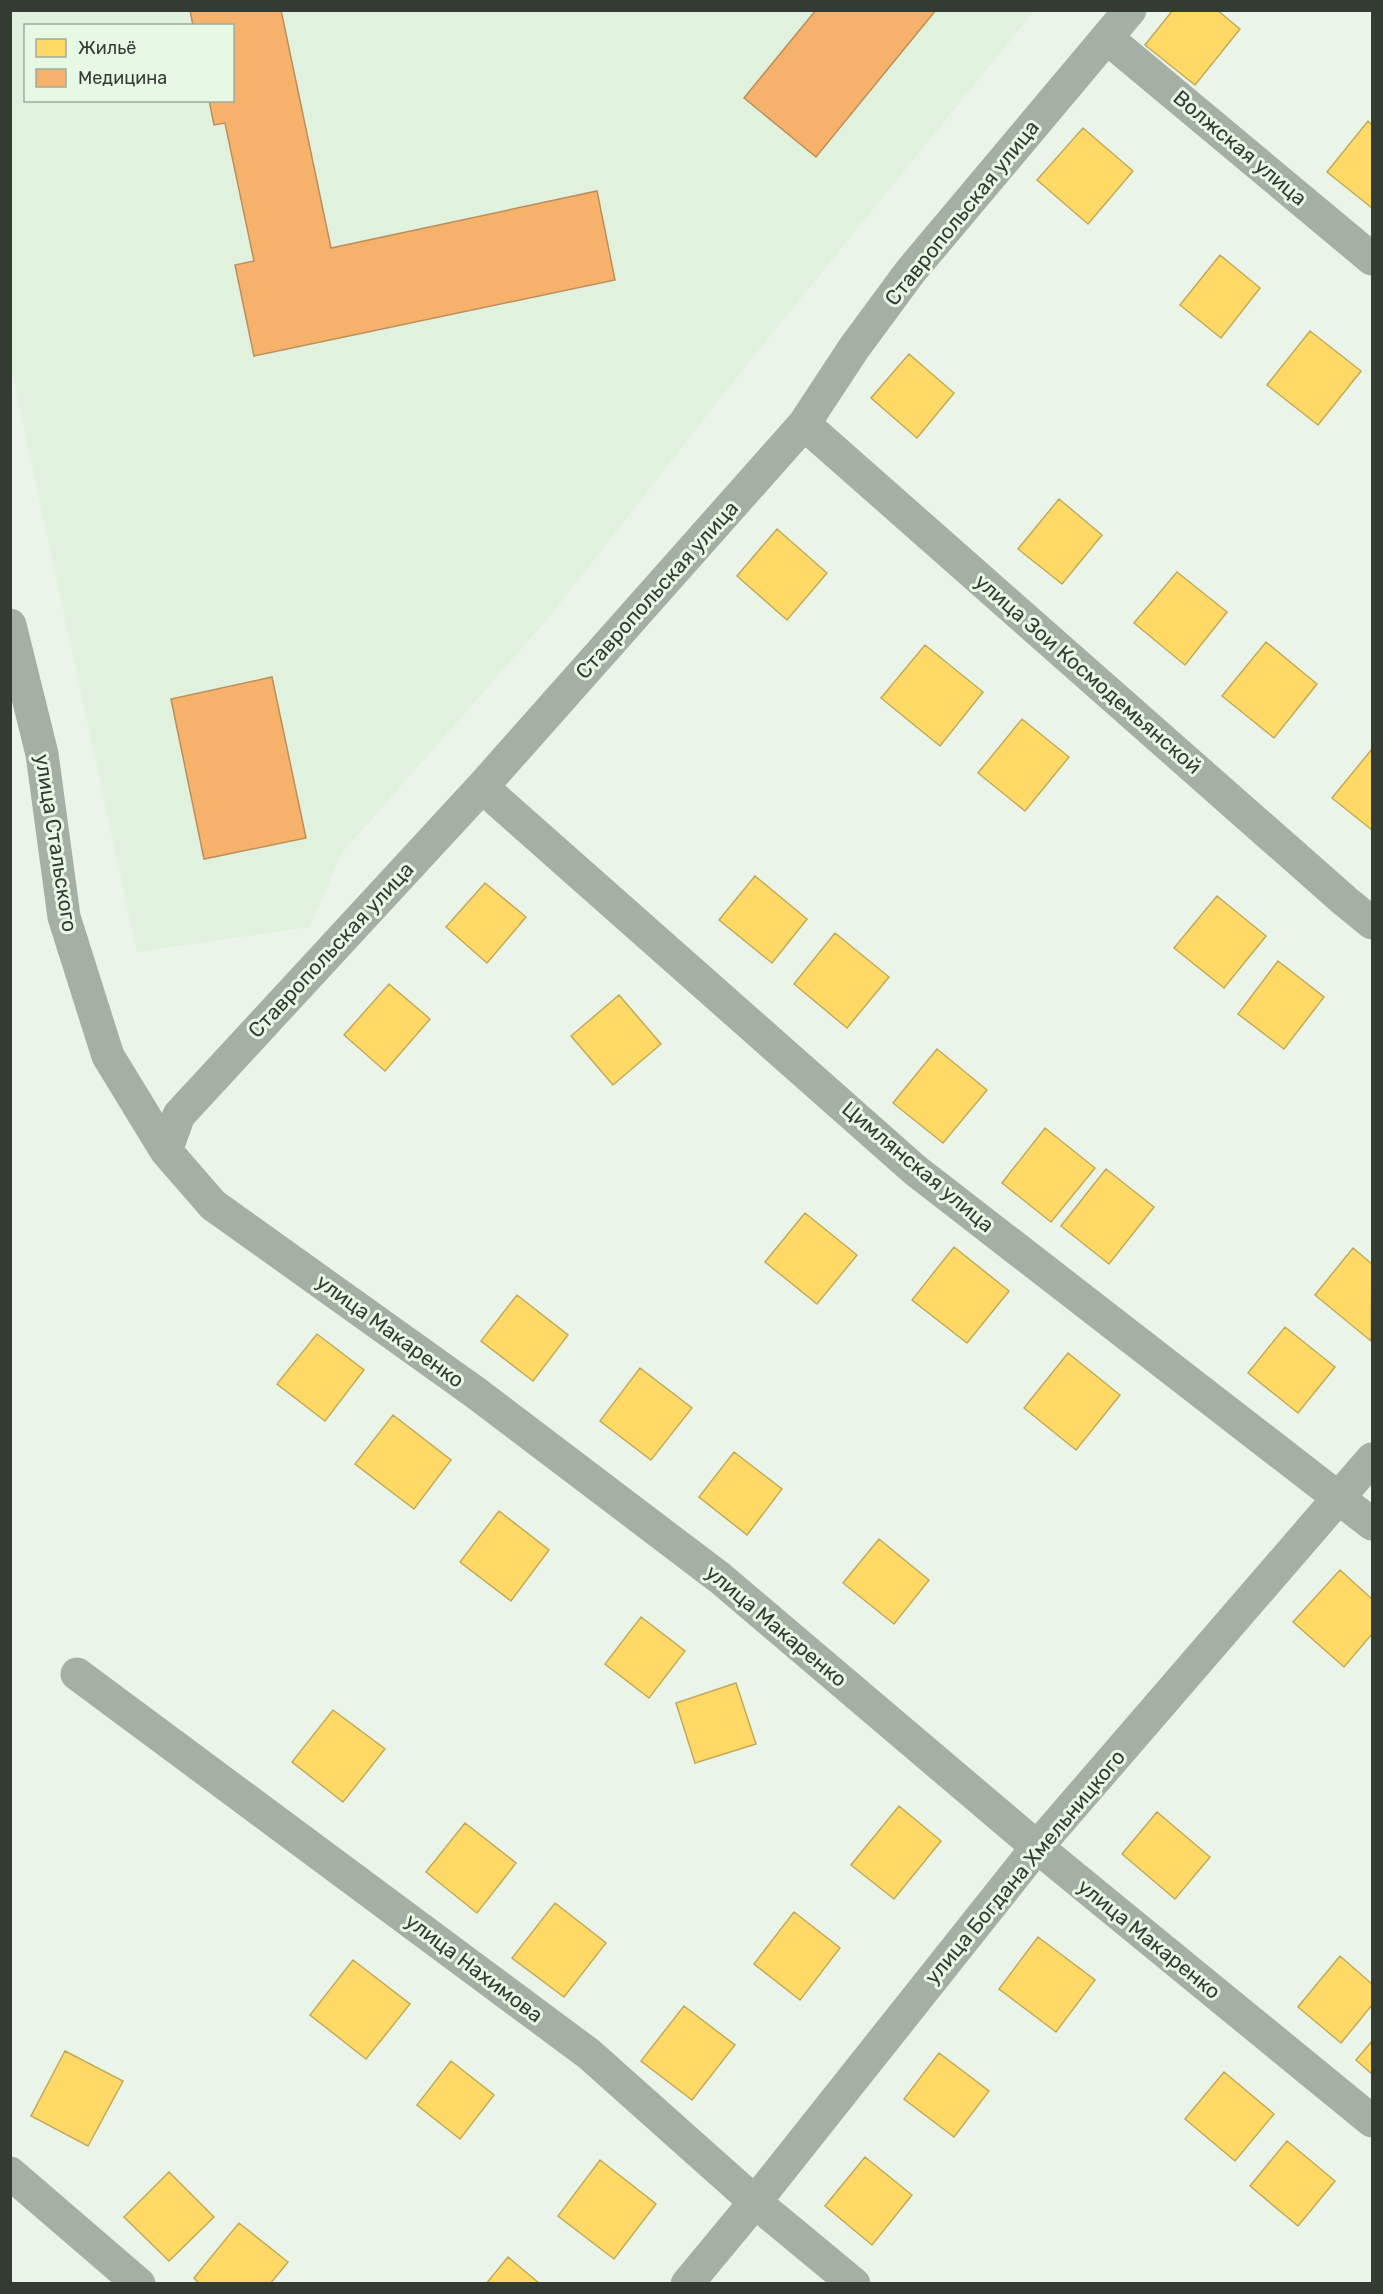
<svg xmlns="http://www.w3.org/2000/svg" width="1383" height="2294" font-family="Rubik,sans-serif">
	<style>
		.built { fill: #e0f1dd; fill-rule: evenodd }
		.homes { fill: #ffd966; stroke: #c2aa57; stroke-width: 1.5 }
		.health { fill: #f6b26b; stroke: #bc8e5a; stroke-width: 1.5 }
		.lines { fill: none; stroke-linecap: round; stroke-linejoin: round }
		.minor { stroke: #a5b0a4; stroke-width: 33 }
		.labels { text-anchor: middle; stroke-width: 6; stroke-linejoin: round; paint-order: stroke }
		.street-label { font-size: 21px; fill: #343b33; stroke: #e7f8e4 }
	</style>
	<rect width="100%" height="100%" fill="#eaf4e8"/>
	<!-- built -->
	<path class="built" d="M 10,11 L 1034,11 L 740,373 L 550,616 L 341,854 L 310,927 L 137,952 L 11,367 ZM 26,26 L 232,26 L 232,100 L 26,100 Z"/>
	<!-- homes -->
	<path class="homes" d="M 1173,10 L 1217,10 L 1240,29 L 1195,85 L 1145,45 Z
		M 1368,121 L 1372,125 L 1372,208 L 1327,172 Z
		M 1083,128 L 1133,171 L 1088,224 L 1037,180 Z
		M 1220,255 L 1260,288 L 1221,338 L 1180,305 Z
		M 1310,331 L 1361,371 L 1318,425 L 1267,385 Z
		M 909,354 L 954,393 L 917,438 L 871,398 Z
		M 1059,499 L 1102,535 L 1062,584 L 1018,549 Z
		M 777,529 L 827,573 L 787,620 L 737,576 Z
		M 1177,572 L 1227,612 L 1185,665 L 1134,623 Z
		M 1266,642 L 1317,684 L 1274,738 L 1222,696 Z
		M 925,645 L 983,692 L 940,746 L 881,698 Z
		M 1022,719 L 1069,757 L 1025,811 L 978,773 Z
		M 1372,749 L 1372,830 L 1332,798 Z
		M 755,876 L 807,919 L 772,963 L 719,920 Z
		M 485,883 L 526,917 L 487,963 L 446,927 Z
		M 1217,896 L 1266,936 L 1224,988 L 1174,948 Z
		M 835,933 L 889,977 L 847,1028 L 794,984 Z
		M 1278,961 L 1324,997 L 1284,1049 L 1238,1014 Z
		M 389,984 L 430,1019 L 385,1071 L 344,1035 Z
		M 619,995 L 661,1044 L 613,1085 L 571,1036 Z
		M 937,1049 L 987,1090 L 943,1143 L 893,1103 Z
		M 1045,1128 L 1095,1168 L 1051,1222 L 1002,1183 Z
		M 1106,1169 L 1154,1207 L 1109,1264 L 1061,1226 Z
		M 805,1213 L 857,1255 L 817,1304 L 765,1262 Z
		M 954,1247 L 1009,1291 L 967,1343 L 912,1300 Z
		M 1353,1248 L 1372,1264 L 1371,1341 L 1315,1295 Z
		M 517,1295 L 568,1335 L 533,1381 L 481,1341 Z
		M 1285,1327 L 1335,1367 L 1298,1413 L 1248,1373 Z
		M 317,1334 L 364,1370 L 325,1421 L 277,1384 Z
		M 1068,1353 L 1120,1395 L 1076,1450 L 1024,1408 Z
		M 640,1368 L 692,1408 L 651,1460 L 600,1421 Z
		M 393,1415 L 451,1460 L 414,1509 L 355,1464 Z
		M 734,1452 L 782,1489 L 747,1535 L 699,1497 Z
		M 499,1511 L 549,1550 L 511,1601 L 460,1562 Z
		M 879,1539 L 929,1580 L 894,1624 L 843,1583 Z
		M 1340,1570 L 1372,1599 L 1372,1634 L 1344,1667 L 1293,1622 Z
		M 641,1617 L 685,1651 L 649,1698 L 605,1664 Z
		M 736,1683 L 756,1744 L 695,1763 L 676,1703 Z
		M 333,1710 L 385,1749 L 343,1802 L 292,1762 Z
		M 899,1806 L 941,1841 L 894,1899 L 851,1865 Z
		M 1157,1812 L 1210,1857 L 1175,1899 L 1122,1854 Z
		M 465,1823 L 516,1863 L 477,1913 L 426,1872 Z
		M 555,1903 L 606,1943 L 564,1997 L 512,1958 Z
		M 794,1912 L 840,1948 L 800,2000 L 754,1964 Z
		M 1038,1937 L 1095,1980 L 1056,2032 L 999,1989 Z
		M 1340,1956 L 1372,1984 L 1372,2005 L 1341,2043 L 1298,2007 Z
		M 353,1960 L 410,2004 L 366,2059 L 310,2015 Z
		M 684,2006 L 735,2045 L 692,2100 L 641,2061 Z
		M 1372,2041 L 1372,2074 L 1356,2060 Z
		M 65,2051 L 123,2081 L 88,2146 L 31,2116 Z
		M 939,2053 L 989,2091 L 954,2137 L 904,2099 Z
		M 451,2061 L 494,2095 L 460,2139 L 417,2105 Z
		M 1224,2072 L 1274,2114 L 1235,2161 L 1185,2119 Z
		M 1287,2141 L 1335,2181 L 1298,2226 L 1250,2186 Z
		M 865,2157 L 912,2195 L 872,2245 L 825,2206 Z
		M 600,2160 L 656,2204 L 614,2259 L 558,2216 Z
		M 169,2172 L 214,2217 L 169,2261 L 124,2217 Z
		M 239,2223 L 288,2262 L 270,2284 L 200,2284 L 194,2278 Z
		M 508,2257 L 540,2284 L 486,2284 Z"/>
	<!-- health -->
	<path class="health" d="M 190,10 L 281,10 L 331,248 L 597,191 L 615,280 L 254,356 L 235,265 L 254,261 L 225,123 L 214,125 L 209,100 L 232,100 L 232,26 L 193,26 Z
		M 816,10 L 936,10 L 816,157 L 744,98 Z
		M 272,677 L 306,838 L 204,859 L 171,699 Z"/>
	<g class="lines">
		<!-- minor -->
		<path class="minor" d="M 1107,38 L 1372,259
			M 804,424 L 1345,901 L 1372,923
			M 10,625 L 42,754 L 64,917 L 108,1056 L 166,1151 L 213,1205 L 476,1393 L 720,1578 L 1037,1847 L 1372,2121
			M 482,787 L 915,1170 L 1372,1524
			M 166,1151 L 179,1115 L 482,787 L 804,424 L 854,348 L 910,272 L 1130,10
			M 77,1674 L 589,2054 L 755,2202 L 854,2284
			M 10,2173 L 139,2284
			M 687,2284 L 755,2202 L 1037,1847 L 1372,1459"/>
	</g>
	<g class="labels">
		<!-- street labels -->
		<g class="street-label">
			<text transform="translate(1240 148) rotate(40)" y="7">Волжская улица</text>
			<text transform="translate(962 213) rotate(-51)" y="7">Ставропольская улица</text>
			<text transform="translate(657 590) rotate(-48)" y="7">Ставропольская улица</text>
			<text transform="translate(1088 674) rotate(41)" y="7">улица Зои Космодемьянской</text>
			<text transform="translate(56 843) rotate(81)" y="7">улица Стальского</text>
			<text transform="translate(331 950) rotate(-47)" y="7">Ставропольская улица</text>
			<text transform="translate(918 1167) rotate(40)" y="7">Цимлянская улица</text>
			<text transform="translate(390 1331) rotate(36)" y="7">улица Макаренко</text>
			<text transform="translate(776 1626) rotate(40)" y="7">улица Макаренко</text>
			<text transform="translate(1025 1867) rotate(-50)" y="7">улица Богдана Хмельницкого</text>
			<text transform="translate(1149 1939) rotate(39)" y="7">улица Макаренко</text>
			<text transform="translate(474 1968) rotate(37)" y="7">улица Нахимова</text>
		</g>
	</g>
	<!-- border -->
	<rect width="1383" height="2294" fill="none" stroke="#343b33" stroke-width="24"/>
	<!-- legend -->
	<rect x="24" y="24" width="210" height="78" fill="#e7f8e4" stroke="#9fac9d" stroke-width="1.5"/>
	<rect x="36" y="39" width="30" height="18" fill="#ffd966" stroke="#9fac9d" stroke-width="1.5"/>
	<text x="78" y="54" font-size="18" fill="#343b33">Жильё</text>
	<rect x="36" y="69" width="30" height="18" fill="#f6b26b" stroke="#9fac9d" stroke-width="1.5"/>
	<text x="78" y="84" font-size="18" fill="#343b33">Медицина</text>
</svg>
